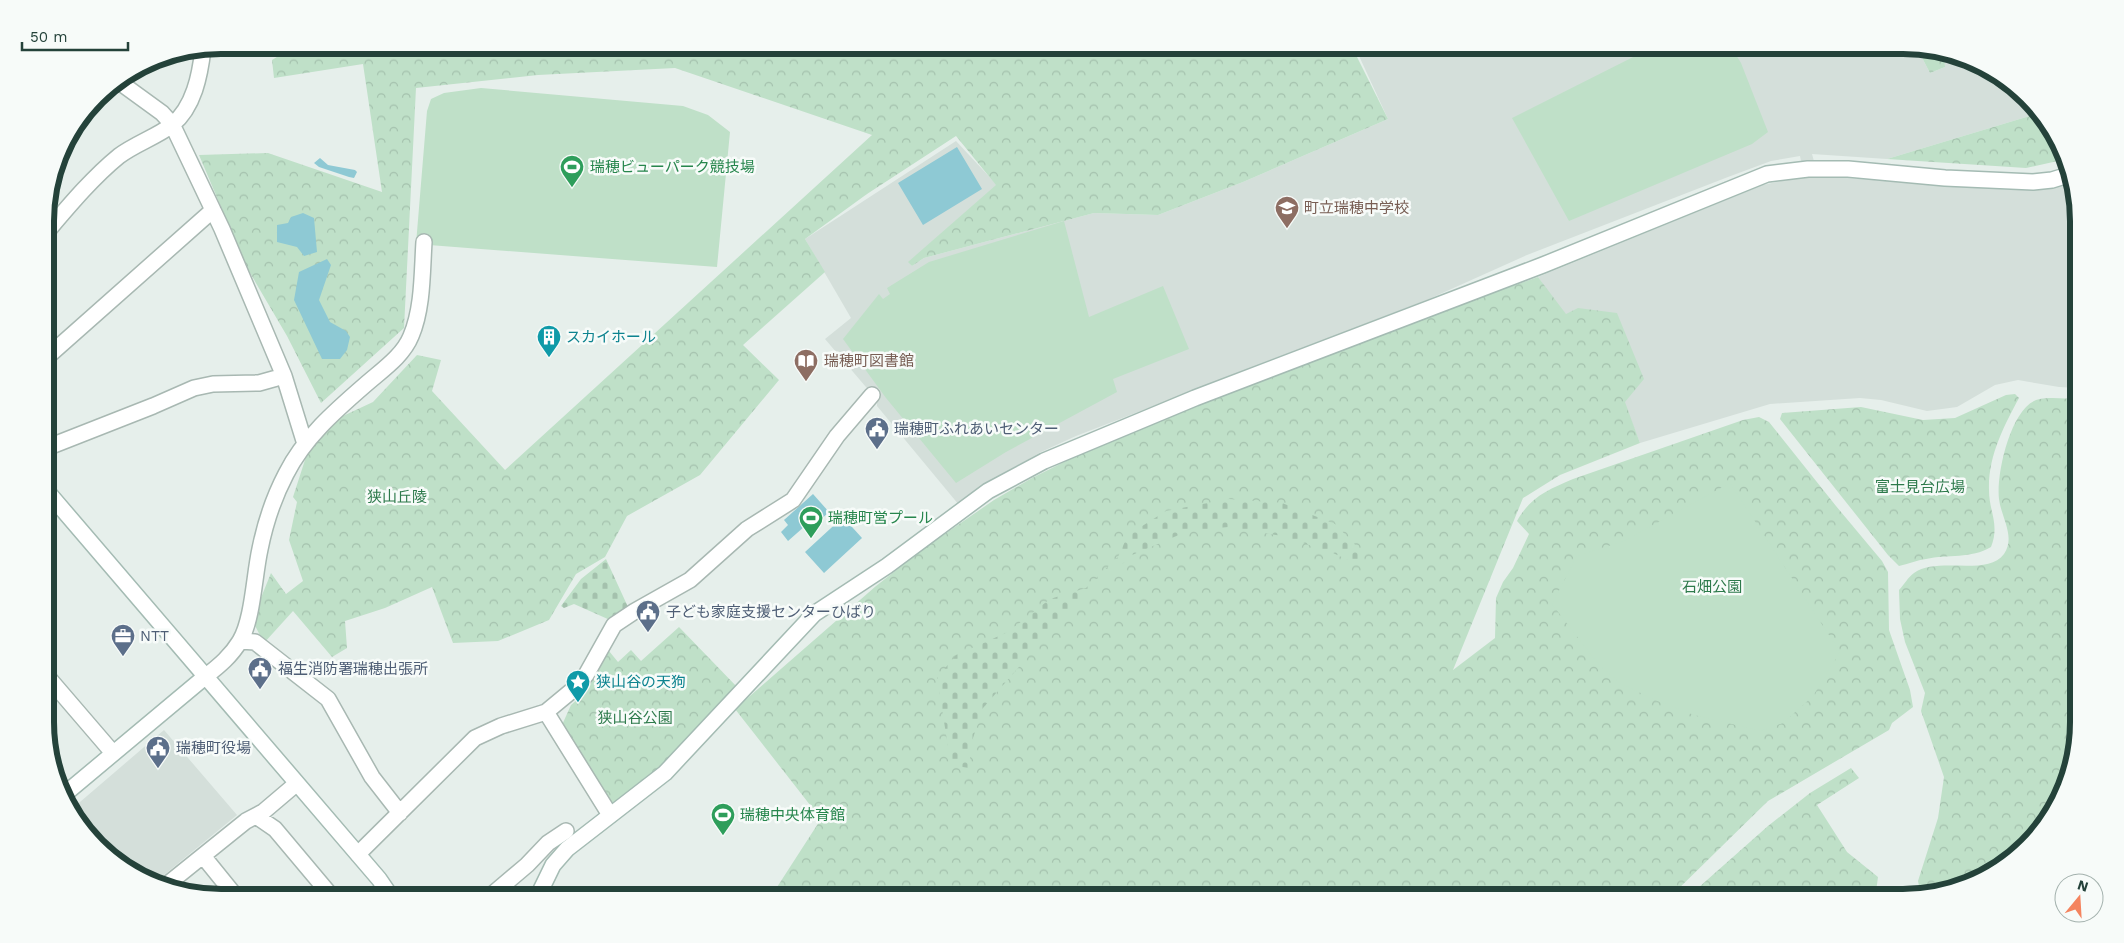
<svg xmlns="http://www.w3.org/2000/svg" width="2124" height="943" font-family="'Work Sans','Noto Sans JP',sans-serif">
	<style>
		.built { fill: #d4dfda }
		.forest { fill: url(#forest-crowns) }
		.cemetery { fill: url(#cemetery-stones) }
		.pitch { fill: #bfe0c8 }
		.water { fill: #8ec9d4 }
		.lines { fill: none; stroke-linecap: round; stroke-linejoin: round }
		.street-casing { stroke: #a8b8b2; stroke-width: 18 }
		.secondary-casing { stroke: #a4bbb3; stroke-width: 18 }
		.street { stroke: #fff; stroke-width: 15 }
		.secondary { stroke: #fff; stroke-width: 15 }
		.labels { text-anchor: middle; stroke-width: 5; stroke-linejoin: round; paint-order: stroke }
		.leisure-label { font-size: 15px; fill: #27864d; stroke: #f7fbf9; text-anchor: start }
		.education-label { font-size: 15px; fill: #785e54; stroke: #f7fbf9; text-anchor: start }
		.culture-label { font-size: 15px; fill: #0d838f; stroke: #f7fbf9; text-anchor: start }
		.service-label { font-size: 15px; fill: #4e5e75; stroke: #f7fbf9; text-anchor: start }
		.park-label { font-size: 15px; fill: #2d7a4b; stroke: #f7fbf9 }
		.rim { fill: none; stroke: #24423a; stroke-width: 6 }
	</style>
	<defs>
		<pattern id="forest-crowns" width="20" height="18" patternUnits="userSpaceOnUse" patternTransform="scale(1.25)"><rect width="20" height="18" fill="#bfe0c8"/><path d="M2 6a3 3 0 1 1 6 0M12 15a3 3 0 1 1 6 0" fill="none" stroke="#a4c1ad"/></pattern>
		<pattern id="cemetery-stones" width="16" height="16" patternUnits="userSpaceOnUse" patternTransform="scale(1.25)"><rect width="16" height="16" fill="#bfe0c8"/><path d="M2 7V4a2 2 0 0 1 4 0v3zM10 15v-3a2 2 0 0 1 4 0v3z" fill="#a4c1ad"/></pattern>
	</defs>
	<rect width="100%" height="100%" fill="#e6efeb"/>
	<!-- built -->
	<path class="built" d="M 1354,45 L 1903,45 L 1917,48 L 1930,73 L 1945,67 L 1944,53 L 1970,58 L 2032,105 L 2033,115 L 1887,159 L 1812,154 L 1818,176 L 2014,190 L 2041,189 L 2071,182 L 2078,198 L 2078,388 L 2059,387 L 2018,380 L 1995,385 L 1957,407 L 1927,411 L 1881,400 L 1860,398 L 1770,404 L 1640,443 L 1624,402 L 1538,277 L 1763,185 L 1804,176 L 1800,156 L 1771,161 L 1728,177 L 1527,255 L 1429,299 L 1076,436 L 1041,452 L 985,484 L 959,505 L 877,406 L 877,400 L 825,339 L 851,318 L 805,239 L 956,141 L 997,185 L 909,262 L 912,266 L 924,258 L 1094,213 L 1158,215 L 1243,182 L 1388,119 Z
		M 164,730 L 237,815 L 153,884 L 82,829 L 73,808 Z"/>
	<!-- forest -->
	<path class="forest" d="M 296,45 L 1351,45 L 1388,119 L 1243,182 L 1158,215 L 1094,213 L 924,258 L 912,266 L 908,262 L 996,185 L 956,136 L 867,194 L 805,239 L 825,272 L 743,345 L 779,380 L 700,475 L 627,516 L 605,557 L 576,574 L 549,620 L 498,641 L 453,643 L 432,587 L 385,608 L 345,621 L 347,648 L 332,657 L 293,611 L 264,643 L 252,620 L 271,573 L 286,594 L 303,581 L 289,540 L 297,502 L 293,497 L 315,429 L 373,402 L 417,355 L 441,360 L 432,391 L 505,470 L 872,135 L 675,68 L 538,75 L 416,88 L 404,328 L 321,403 L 287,336 L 246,266 L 199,155 L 268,153 L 382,192 L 363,64 L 274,78 L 272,60 Z
		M 1917,48 L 1944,53 L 1945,67 L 1930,73 Z
		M 2032,105 L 2042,114 L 2062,160 L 2026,168 L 1887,159 L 2033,115 Z
		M 1538,277 L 1566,314 L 1578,308 L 1617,313 L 1644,379 L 1625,402 L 1640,443 L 1560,475 L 1523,498 L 1453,670 L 1495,638 L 1496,598 L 1503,582 L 1513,568 L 1529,534 L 1517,521 C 1531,496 1548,490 1573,479 L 1743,420 L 1759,417 L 1769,422 L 1836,506 L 1882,561 L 1888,572 L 1889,630 L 1910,690 L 1913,707 L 1892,723 L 1889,730 L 1768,801 L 1669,898 L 1098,898 L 1098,893 L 1095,898 L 770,898 L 821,819 L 735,709 L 876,586 L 926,547 L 994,500 L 1032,478 L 1088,450 L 1325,352 Z
		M 2015,394 L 2019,398 C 2004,426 1988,456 1989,490 C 1989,512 2000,524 1991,547 C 1971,559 1948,554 1926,559 C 1917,560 1908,564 1899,566 L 1888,555 L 1780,419 L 1782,413 L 1861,407 L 1923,420 L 1955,418 L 2006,395 Z
		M 2078,399 L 2079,722 L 2066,789 L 2042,829 L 2001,868 L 1921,895 L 1918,881 L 1938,818 L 1944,777 L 1921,711 L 1925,693 L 1905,642 L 1900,619 L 1899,590 C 1904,585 1908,577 1914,573 C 1938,556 1987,577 2004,554 C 2016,537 2001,517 1999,499 C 1996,475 2010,410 2036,400 C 2048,396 2066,399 2078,399 Z
		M 679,627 L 738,688 L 662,770 L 614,806 L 562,725 L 571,705 L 586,692 L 609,651 L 618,662 L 631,650 L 641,661 Z
		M 1851,768 L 1859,778 L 1817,805 L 1847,852 L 1878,877 L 1875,898 L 1695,898 L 1698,888 L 1768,826 L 1810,793 Z"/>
	<!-- cemetery -->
	<path class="cemetery" d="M 1229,499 L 1282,503 L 1335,524 L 1364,554 L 1359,565 L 1333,553 L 1282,536 L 1228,527 L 1188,531 L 1132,555 L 1054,627 L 983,708 L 972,741 L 969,768 L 951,765 L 937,678 L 956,655 L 1008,632 L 1050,599 L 1086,588 L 1118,557 L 1128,535 L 1166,511 Z
		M 606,559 L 628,607 L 610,620 L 574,604 L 564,608 L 561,606 L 581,579 Z"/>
	<!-- pitch -->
	<path class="pitch" d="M 1657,45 L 1730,45 L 1741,63 L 1768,132 L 1752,144 L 1569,221 L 1512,118 Z
		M 481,88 L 683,106 L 708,115 L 730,132 L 717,267 L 416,244 L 427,111 L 431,99 L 444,93 Z
		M 1064,221 L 1089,317 L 1163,286 L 1189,349 L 1113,379 L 1117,392 L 1006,452 L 956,483 L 886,398 L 843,339 L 879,294 L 883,299 L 890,294 L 887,288 L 929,262 Z
		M 1730,483 L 1840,652 L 1813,696 L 1783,723 L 1761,731 L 1694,715 L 1655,700 L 1620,683 L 1599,665 L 1552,604 L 1577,556 L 1624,541 Z"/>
	<!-- water -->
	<path class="water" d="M 957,147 L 982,189 L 923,225 L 898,183 Z
		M 320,158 L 328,165 L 355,170 L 357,172 L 354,178 L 349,177 L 319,167 L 314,163 Z
		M 303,213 L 314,218 L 317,252 L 304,256 L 297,247 L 277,242 L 277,225 L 288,223 L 291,217 Z
		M 327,259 L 331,265 L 319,300 L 330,322 L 346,331 L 350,337 L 347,350 L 340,359 L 322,359 L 294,300 L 299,272 Z
		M 813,494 L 829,512 L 817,523 L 813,519 L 788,541 L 781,532 L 788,525 L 784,520 Z
		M 843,517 L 862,538 L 824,573 L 805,552 Z"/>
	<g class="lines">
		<defs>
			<path id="street" d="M 118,81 L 162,113 L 172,124 L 222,229 L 284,376 L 305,444
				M 45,234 C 68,207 92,178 119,156 C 135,144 156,137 172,125 C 194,107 200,75 203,49
				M 46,358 L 213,210
				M 46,448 L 153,406 L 194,388 L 213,384 L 259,383 L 284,376
				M 240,641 L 255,642 L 328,699 L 372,777 L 400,813
				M 46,675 L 113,753
				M 206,676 C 219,666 231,656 240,641 C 253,619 254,576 260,549 C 265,524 274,497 286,474 C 304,438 335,411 365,385 C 382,370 403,356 411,336 C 423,308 422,272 424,242
				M 546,712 L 610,815
				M 256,816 L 275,829 L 333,898
				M 358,854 L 475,738 L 501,726 L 546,712 L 575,688 L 586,675 L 614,625 L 635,611 L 690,580 L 747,529 L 793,500 L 837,436 L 872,395
				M 203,856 L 237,898
				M 164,887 L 246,821 L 263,812 L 296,784
				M 488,898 L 527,865 L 548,843 L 566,831"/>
			<path id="secondary" d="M 46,490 L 379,879 L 392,898
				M 66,793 L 206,676
				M 537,898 L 553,865 L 567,849 L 665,773 L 814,614 L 887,566 L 988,491 L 1044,461 L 1195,398 L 1543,265 L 1767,174 L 1808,169 L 1848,169 L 1945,178 L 2033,182 L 2052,180 L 2068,175"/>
		</defs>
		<!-- street casing -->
		<use href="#street" class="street-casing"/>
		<!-- secondary casing -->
		<use href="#secondary" class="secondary-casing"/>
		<!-- street -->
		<use href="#street" class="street"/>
		<!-- secondary -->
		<use href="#secondary" class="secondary"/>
	</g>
	<!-- icons -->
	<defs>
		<symbol id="stadium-pin" viewBox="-11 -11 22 30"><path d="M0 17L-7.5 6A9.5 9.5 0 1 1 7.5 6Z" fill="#2e9e5b" stroke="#f7fbf9"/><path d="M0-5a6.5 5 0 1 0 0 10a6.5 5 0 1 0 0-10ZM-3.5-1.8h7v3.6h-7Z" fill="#fff"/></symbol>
		<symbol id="school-pin" viewBox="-11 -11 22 30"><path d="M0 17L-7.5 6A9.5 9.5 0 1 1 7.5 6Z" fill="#8d6e63" stroke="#f7fbf9"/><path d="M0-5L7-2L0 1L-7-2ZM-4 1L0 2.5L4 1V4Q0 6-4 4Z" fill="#fff"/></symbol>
		<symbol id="building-pin" viewBox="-11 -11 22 30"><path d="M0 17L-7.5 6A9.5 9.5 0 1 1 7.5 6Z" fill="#0f9aa8" stroke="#f7fbf9"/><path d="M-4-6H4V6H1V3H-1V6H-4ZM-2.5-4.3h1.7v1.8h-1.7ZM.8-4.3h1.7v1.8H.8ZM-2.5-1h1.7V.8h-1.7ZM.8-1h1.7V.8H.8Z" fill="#fff"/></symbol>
		<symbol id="library-pin" viewBox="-11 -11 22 30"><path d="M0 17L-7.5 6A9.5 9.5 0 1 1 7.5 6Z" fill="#8d6e63" stroke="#f7fbf9"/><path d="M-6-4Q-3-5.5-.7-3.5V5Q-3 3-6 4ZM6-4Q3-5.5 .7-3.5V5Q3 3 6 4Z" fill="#fff"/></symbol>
		<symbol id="civic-pin" viewBox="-11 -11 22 30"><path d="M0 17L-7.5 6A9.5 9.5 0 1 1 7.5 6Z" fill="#5c6f8a" stroke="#f7fbf9"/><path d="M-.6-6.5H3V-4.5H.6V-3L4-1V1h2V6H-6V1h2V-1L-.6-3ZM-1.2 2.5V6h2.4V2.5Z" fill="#fff"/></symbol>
		<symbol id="office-pin" viewBox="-11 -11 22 30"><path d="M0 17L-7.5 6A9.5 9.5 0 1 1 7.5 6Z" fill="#5c6f8a" stroke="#f7fbf9"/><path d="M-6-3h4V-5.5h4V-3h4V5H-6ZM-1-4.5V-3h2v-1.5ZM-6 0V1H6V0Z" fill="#fff"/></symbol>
		<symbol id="sight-pin" viewBox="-11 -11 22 30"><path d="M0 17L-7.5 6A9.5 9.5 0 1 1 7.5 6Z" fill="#0f9aa8" stroke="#f7fbf9"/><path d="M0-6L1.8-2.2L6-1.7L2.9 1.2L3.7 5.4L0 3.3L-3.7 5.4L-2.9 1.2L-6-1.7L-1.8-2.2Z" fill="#fff"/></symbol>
	</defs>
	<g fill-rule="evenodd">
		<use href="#stadium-pin" x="558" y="153" width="28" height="38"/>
		<use href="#school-pin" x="1273" y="194" width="28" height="38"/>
		<use href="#building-pin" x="535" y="323" width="28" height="38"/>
		<use href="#library-pin" x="792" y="347" width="28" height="38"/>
		<use href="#civic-pin" x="863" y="415" width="28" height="38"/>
		<use href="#stadium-pin" x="797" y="504" width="28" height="38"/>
		<use href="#civic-pin" x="634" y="598" width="28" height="38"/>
		<use href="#office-pin" x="109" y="622" width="28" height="38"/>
		<use href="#civic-pin" x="246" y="655" width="28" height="38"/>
		<use href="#sight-pin" x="564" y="668" width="28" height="38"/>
		<use href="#civic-pin" x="144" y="734" width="28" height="38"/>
		<use href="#stadium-pin" x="709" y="801" width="28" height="38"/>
	</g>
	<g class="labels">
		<!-- leisure labels -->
		<g class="leisure-label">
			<text x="590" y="172">瑞穂ビューパーク競技場</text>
			<text x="828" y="523">瑞穂町営プール</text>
			<text x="740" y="820">瑞穂中央体育館</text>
		</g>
		<!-- education labels -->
		<g class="education-label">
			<text x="1304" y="213">町立瑞穂中学校</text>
			<text x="824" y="366">瑞穂町図書館</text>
		</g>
		<!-- culture labels -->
		<g class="culture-label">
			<text x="566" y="342">スカイホール</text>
			<text x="596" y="687">狭山谷の天狗</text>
		</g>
		<!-- service labels -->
		<g class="service-label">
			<text x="894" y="434">瑞穂町ふれあいセンター</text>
			<text x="666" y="617">子ども家庭支援センターひばり</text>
			<text x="140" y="641">NTT</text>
			<text x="278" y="674">福生消防署瑞穂出張所</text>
			<text x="176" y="753">瑞穂町役場</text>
		</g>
		<!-- park labels -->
		<g class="park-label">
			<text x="1920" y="492">富士見台広場</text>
			<text x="397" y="502">狭山丘陵</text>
			<text x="1712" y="592">石畑公園</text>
			<text x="635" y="723">狭山谷公園</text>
		</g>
	</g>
	<!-- crop -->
	<path d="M0 0H2124V943H0ZM221 54H1903A167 167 0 0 1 2070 221V722A167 167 0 0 1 1903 889H221A167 167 0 0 1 54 722V221A167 167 0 0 1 221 54Z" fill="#f7fbf9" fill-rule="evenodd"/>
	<path class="rim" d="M221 54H1903A167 167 0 0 1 2070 221V722A167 167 0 0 1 1903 889H221A167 167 0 0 1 54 722V221A167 167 0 0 1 221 54Z"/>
	<!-- north arrow -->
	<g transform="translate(2079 898) rotate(18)"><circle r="24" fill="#f7fbf9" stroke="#a3b1ad"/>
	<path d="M0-4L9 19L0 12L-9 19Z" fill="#f4845f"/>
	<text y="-8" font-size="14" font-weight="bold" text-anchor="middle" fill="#24423a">N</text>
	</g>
	<!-- scale -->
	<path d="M22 42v8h106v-8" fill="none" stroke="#24423a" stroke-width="2.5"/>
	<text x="30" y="42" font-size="15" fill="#24423a" stroke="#f7fbf9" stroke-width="4" paint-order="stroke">50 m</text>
</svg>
